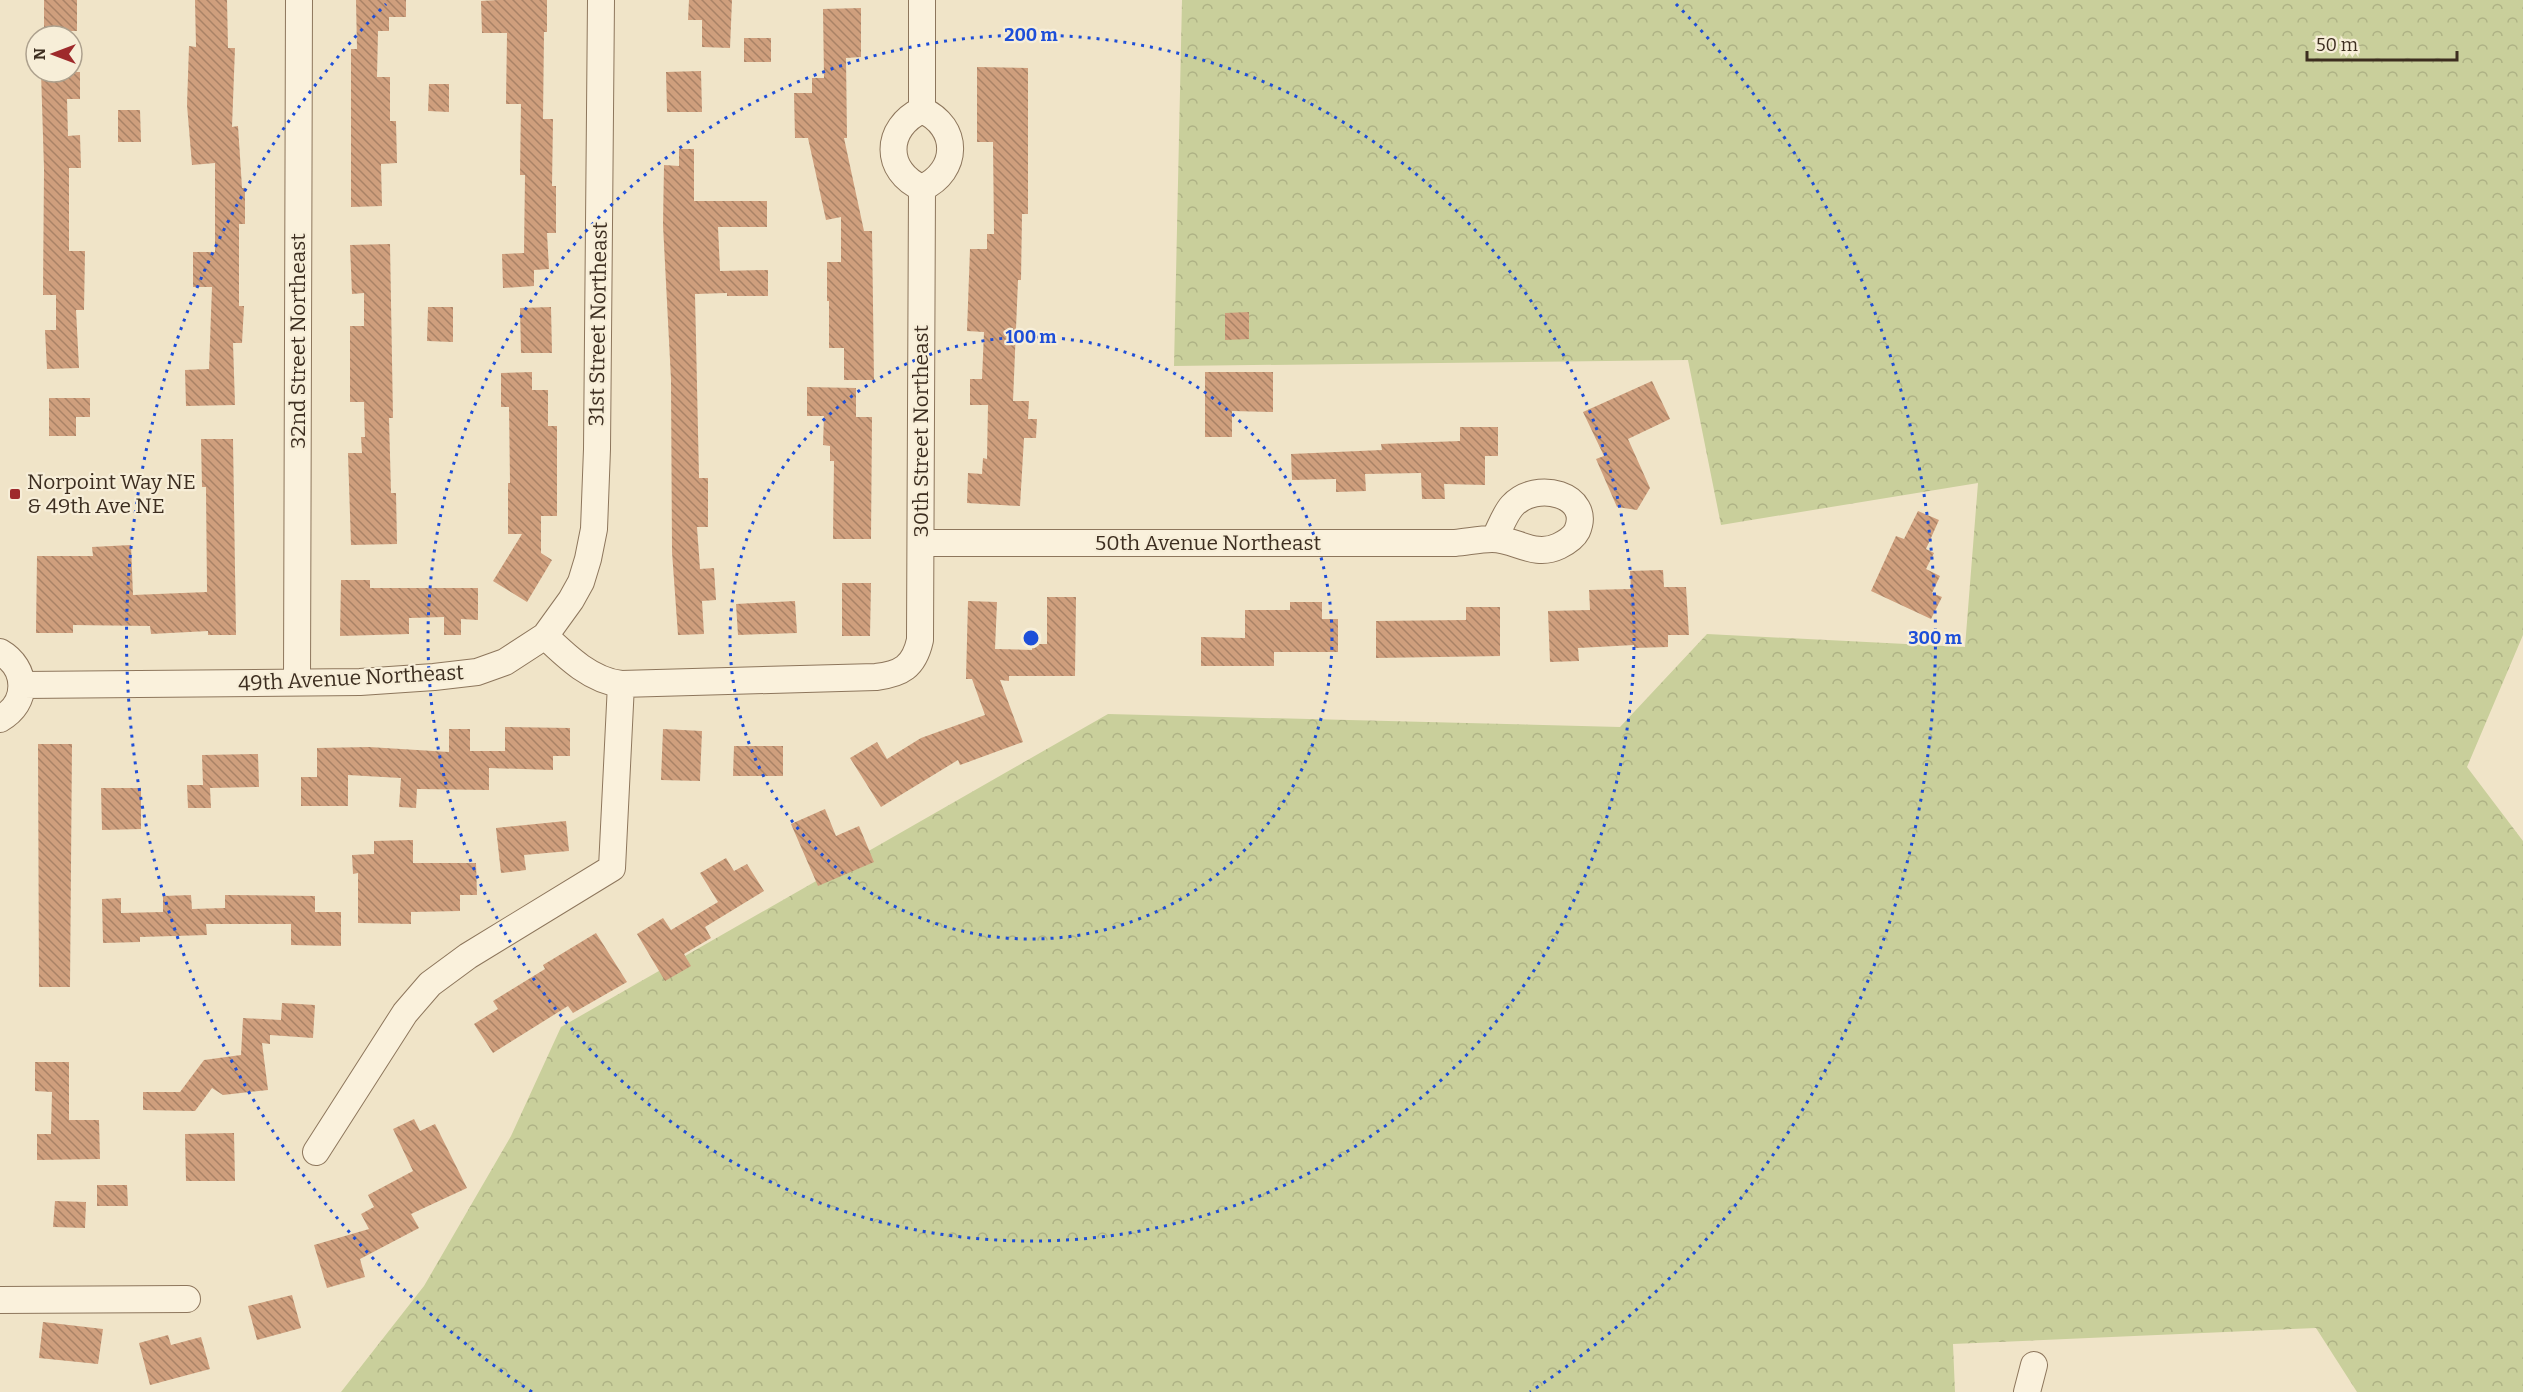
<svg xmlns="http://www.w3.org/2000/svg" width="2523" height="1392" font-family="Bitter,serif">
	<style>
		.forest { fill: url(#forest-crowns) }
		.building { fill: url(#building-back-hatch) }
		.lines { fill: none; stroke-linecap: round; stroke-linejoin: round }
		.minor-casing { stroke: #8d765c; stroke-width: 28 }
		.minor { stroke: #faf1dc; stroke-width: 26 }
		.ring { fill: none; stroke: #1d4ed8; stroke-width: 3; stroke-dasharray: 3 6 }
		.poi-dot { fill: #9e2a2b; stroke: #f7eed8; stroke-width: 2 }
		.labels { text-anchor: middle; stroke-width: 4.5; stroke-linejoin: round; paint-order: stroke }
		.street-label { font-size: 21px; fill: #3d2e20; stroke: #f7eed8 }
		.poi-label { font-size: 21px; fill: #3d2e20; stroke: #f7eed8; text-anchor: start }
		.centre { fill: #1d4ed8; stroke: #f7eed8; stroke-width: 3 }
		.ring-label { font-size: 18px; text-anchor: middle; font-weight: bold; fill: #1d4ed8; stroke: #f7eed8; stroke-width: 4.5; stroke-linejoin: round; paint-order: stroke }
	</style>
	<defs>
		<pattern id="forest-crowns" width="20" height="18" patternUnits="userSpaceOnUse" patternTransform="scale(1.5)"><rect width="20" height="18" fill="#c9cf9b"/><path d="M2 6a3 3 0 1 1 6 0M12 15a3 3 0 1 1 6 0" fill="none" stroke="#aeb285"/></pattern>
		<pattern id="building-back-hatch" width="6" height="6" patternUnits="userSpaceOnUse" patternTransform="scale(1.5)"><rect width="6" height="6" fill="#cf9f7d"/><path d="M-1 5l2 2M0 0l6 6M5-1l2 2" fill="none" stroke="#a98266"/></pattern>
	</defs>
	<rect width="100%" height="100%" fill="#f0e4c8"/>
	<!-- forest -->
	<path class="forest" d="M 1182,0 L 2523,0 L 2523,635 L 2467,767 L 2523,841 L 2523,1392 L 2357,1392 L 2316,1328 L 1953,1344 L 1955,1392 L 341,1392 L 424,1286 L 511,1136 L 561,1027 L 1108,714 L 1620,727 L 1707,634 L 1965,647 L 1978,483 L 1721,525 L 1688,360 L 1174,366 Z"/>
	<!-- building -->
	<path class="building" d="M 44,0 L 77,0 L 77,31 L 44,31 Z
		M 195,0 L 227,0 L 228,48 L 235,48 L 232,127 L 238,126 L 242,188 L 245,188 L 245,224 L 239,224 L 239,306 L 244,306 L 242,343 L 233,343 L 235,405 L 186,406 L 185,370 L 209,369 L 212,287 L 193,287 L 193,252 L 215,252 L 215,163 L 192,165 L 187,105 L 189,46 L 196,47 Z
		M 356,0 L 406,0 L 406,17 L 389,17 L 389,31 L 378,31 L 377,77 L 390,77 L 390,121 L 396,121 L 397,163 L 381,164 L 382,206 L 351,207 L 351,49 L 357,49 Z
		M 498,0 L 547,0 L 547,32 L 544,32 L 543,119 L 553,119 L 552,186 L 556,186 L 556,233 L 547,233 L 549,269 L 534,270 L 534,286 L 503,288 L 502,254 L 524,253 L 525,175 L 520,175 L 521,104 L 506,104 L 507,33 L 482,33 L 481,1 Z
		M 689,0 L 732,0 L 730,48 L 702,47 L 702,20 L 688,20 Z
		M 861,8 L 861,57 L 846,58 L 847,138 L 844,138 L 864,231 L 872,231 L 874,380 L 844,380 L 844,348 L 829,348 L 829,301 L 827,301 L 827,262 L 841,262 L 841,217 L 826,220 L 808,138 L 795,138 L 794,93 L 812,93 L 812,78 L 824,78 L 823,9 Z
		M 744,38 L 771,38 L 771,62 L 744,62 Z
		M 977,67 L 1028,68 L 1028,214 L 1022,214 L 1021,280 L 1018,280 L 1013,401 L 1029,401 L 1028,419 L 1037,419 L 1036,438 L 1024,438 L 1020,506 L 967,503 L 968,473 L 982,474 L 983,458 L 987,459 L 988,405 L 970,405 L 970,379 L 982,379 L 984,332 L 967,331 L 970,249 L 987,249 L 987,234 L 994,234 L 993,142 L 977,142 Z
		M 701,71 L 702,112 L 667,112 L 666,72 Z
		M 41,72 L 80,72 L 80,99 L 67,99 L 68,136 L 80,135 L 81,168 L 69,168 L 69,251 L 85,251 L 84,310 L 76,310 L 79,368 L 47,369 L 45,330 L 56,330 L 56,295 L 43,295 L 44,169 Z
		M 429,84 L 449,84 L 449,112 L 428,111 Z
		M 118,110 L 140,110 L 141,142 L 118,142 Z
		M 679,149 L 694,149 L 694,201 L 767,201 L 767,227 L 718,227 L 720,271 L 768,270 L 768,296 L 727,296 L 727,293 L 695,294 L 699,478 L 708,478 L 708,527 L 697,527 L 700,569 L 714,568 L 716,600 L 702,601 L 704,634 L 678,635 L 672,552 L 671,379 L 663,225 L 664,165 L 679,166 Z
		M 390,244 L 393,418 L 389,418 L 391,493 L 396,493 L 397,544 L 351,545 L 348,453 L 362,453 L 361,437 L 365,437 L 364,402 L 350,402 L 350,326 L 364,326 L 364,293 L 352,294 L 350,245 Z
		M 428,307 L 453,307 L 453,342 L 427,341 Z
		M 551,307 L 552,353 L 521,353 L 520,308 Z
		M 1249,312 L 1249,339 L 1225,340 L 1225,313 Z
		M 532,372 L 532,390 L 548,390 L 548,426 L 557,426 L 557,516 L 541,516 L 541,553 L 552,560 L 527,602 L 493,581 L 522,534 L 508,534 L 508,483 L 510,483 L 509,407 L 501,407 L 501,373 Z
		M 1205,372 L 1273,372 L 1273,412 L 1232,411 L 1232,437 L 1205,437 Z
		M 1652,381 L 1670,419 L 1628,439 L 1650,488 L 1637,510 L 1617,507 L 1596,459 L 1604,456 L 1583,412 Z
		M 807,387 L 856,388 L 856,417 L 872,417 L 871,539 L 833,539 L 834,461 L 830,461 L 830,446 L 823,445 L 824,416 L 807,416 Z
		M 49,398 L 90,398 L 90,417 L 76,417 L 76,436 L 49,436 Z
		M 1460,427 L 1498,427 L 1498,456 L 1485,456 L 1485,485 L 1444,484 L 1445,499 L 1422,499 L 1421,473 L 1365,474 L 1366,491 L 1336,492 L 1336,479 L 1292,480 L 1291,454 L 1382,450 L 1381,444 L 1460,441 Z
		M 201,439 L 233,439 L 236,635 L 208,635 L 208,631 L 151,634 L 150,626 L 73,625 L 73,633 L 36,633 L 37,556 L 93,556 L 92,547 L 131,545 L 133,595 L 207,592 L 206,487 L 202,487 Z
		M 1918,511 L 1939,520 L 1926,549 L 1934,553 L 1926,569 L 1940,576 L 1932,593 L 1942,597 L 1931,619 L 1871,591 L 1896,536 L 1904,539 Z
		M 1663,570 L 1664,587 L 1686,587 L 1689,635 L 1668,635 L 1668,647 L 1634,648 L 1634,645 L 1578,648 L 1579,661 L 1550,662 L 1548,611 L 1590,610 L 1589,590 L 1631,589 L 1630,571 Z
		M 341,580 L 370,580 L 370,588 L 478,588 L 478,620 L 461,619 L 461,635 L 444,635 L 444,617 L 409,618 L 409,634 L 340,636 Z
		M 842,583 L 871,583 L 870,636 L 842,636 Z
		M 1047,597 L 1076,597 L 1075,676 L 1009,676 L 1009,681 L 1000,680 L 1023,742 L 960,765 L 958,760 L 881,807 L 850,758 L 877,742 L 887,759 L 921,738 L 985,715 L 972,679 L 966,679 L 968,601 L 997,602 L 995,649 L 1032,650 L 1032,644 L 1047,644 Z
		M 795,601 L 797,633 L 738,635 L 736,604 Z
		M 1290,602 L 1322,602 L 1322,619 L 1338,619 L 1338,652 L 1274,652 L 1274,666 L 1201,666 L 1201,637 L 1245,638 L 1245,610 L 1290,610 Z
		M 1466,607 L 1500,607 L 1500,656 L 1376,658 L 1376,621 L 1466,620 Z
		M 505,727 L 570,728 L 570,756 L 553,756 L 553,770 L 489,768 L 489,790 L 417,789 L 416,808 L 399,807 L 401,778 L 348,775 L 348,806 L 301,806 L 301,777 L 317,777 L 317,748 L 369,747 L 449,752 L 449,729 L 470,729 L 470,751 L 505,751 Z
		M 663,729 L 702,731 L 700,781 L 661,780 Z
		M 38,744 L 72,744 L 70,987 L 39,987 Z
		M 734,746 L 783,746 L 783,776 L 733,776 Z
		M 258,754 L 259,787 L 210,788 L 211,808 L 188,808 L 187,785 L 203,785 L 202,755 Z
		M 101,788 L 141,788 L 141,829 L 102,830 Z
		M 825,809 L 836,836 L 859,826 L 874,862 L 818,886 L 791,824 Z
		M 566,821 L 569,851 L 524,855 L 526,870 L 501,873 L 496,828 Z
		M 413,840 L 413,863 L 476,863 L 477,895 L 460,895 L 460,911 L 411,912 L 411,924 L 358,923 L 358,873 L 353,874 L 352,855 L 374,854 L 374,841 Z
		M 726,858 L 734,871 L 747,864 L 764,891 L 705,927 L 711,938 L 684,954 L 691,966 L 665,981 L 637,934 L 663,918 L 671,930 L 718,902 L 700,873 Z
		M 191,895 L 192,909 L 225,908 L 225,895 L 315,896 L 315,912 L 341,912 L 341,946 L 291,945 L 291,924 L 206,924 L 207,935 L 140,937 L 140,942 L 103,943 L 102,899 L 121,898 L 121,913 L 163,912 L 163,896 Z
		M 596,933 L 627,982 L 573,1013 L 568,1006 L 493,1053 L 474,1024 L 498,1009 L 493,1001 L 545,969 L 543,965 Z
		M 282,1003 L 315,1005 L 313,1038 L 270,1035 L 270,1044 L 262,1043 L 268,1090 L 223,1095 L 212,1088 L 195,1111 L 143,1110 L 143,1092 L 180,1092 L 204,1060 L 241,1055 L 243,1018 L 281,1020 Z
		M 35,1062 L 69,1062 L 69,1120 L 99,1120 L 100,1159 L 37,1160 L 37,1134 L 51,1134 L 52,1092 L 35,1091 Z
		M 414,1119 L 420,1131 L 435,1124 L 467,1188 L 411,1214 L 419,1228 L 360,1259 L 365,1277 L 327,1288 L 314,1245 L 369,1229 L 361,1214 L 374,1207 L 368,1195 L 413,1171 L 393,1129 Z
		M 234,1133 L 235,1181 L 186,1181 L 185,1134 Z
		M 97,1185 L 127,1185 L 128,1206 L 97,1206 Z
		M 55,1201 L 86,1202 L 85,1228 L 53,1227 Z
		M 292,1295 L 301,1328 L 257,1340 L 248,1306 Z
		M 43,1322 L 103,1329 L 98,1364 L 39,1358 Z
		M 168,1335 L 171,1345 L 201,1337 L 210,1369 L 150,1385 L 139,1343 Z"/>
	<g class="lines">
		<defs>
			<path id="minor" d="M 922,110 C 960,127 959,171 922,188 C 884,171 884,128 922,110 Z
				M 922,110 L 922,0
				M 921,543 L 1455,543 C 1467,542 1480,539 1492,539 C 1516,539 1534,558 1559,546 C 1565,543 1574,537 1577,531 C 1593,495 1536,479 1512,506 C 1504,515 1500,529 1494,539
				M 545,636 C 566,656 590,680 621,684 L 876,677 C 901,674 914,667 920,640 L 922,188
				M 0,652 C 28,668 29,703 0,719
				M 297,682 L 299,0
				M 23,685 L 360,682 L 434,677 L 477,672 L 505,662 L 545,636 L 571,600 L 581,582 L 588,559 L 594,529 L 597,449 L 601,0
				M 316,1152 L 405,1013 L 430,984 L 468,956 L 612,868 L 621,684
				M 0,1300 L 187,1299
				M 2027,1392 L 2034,1365"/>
		</defs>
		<!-- minor casing -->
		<use href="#minor" class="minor-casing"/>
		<!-- minor -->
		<use href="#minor" class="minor"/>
	</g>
	<!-- distance rings -->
	<g class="ring">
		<circle cx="1031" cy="638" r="301"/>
		<circle cx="1031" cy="638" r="603"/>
		<path d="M532 1392A904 904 0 0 1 386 4M1676 4A904 904 0 0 1 1530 1392"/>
	</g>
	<!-- markers -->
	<rect class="poi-dot" x="9" y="488" width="12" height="12" rx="3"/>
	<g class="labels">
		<!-- street labels -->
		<g class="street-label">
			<text transform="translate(598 324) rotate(-89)" y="7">31st Street Northeast</text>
			<text transform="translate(298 341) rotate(-90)" y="7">32nd Street Northeast</text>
			<text transform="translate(921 431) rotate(-90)" y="7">30th Street Northeast</text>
			<text x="1208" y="550">50th Avenue Northeast</text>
			<text transform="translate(351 678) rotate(-3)" y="7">49th Avenue Northeast</text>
		</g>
		<!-- poi labels -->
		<g class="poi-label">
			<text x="27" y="489">Norpoint Way NE<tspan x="27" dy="24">&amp; 49th Ave NE</tspan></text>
		</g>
	</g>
	<circle cx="1031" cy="638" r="9" class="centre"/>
	<g class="ring-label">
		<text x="1031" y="41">200 m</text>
		<text x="1031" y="343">100 m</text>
		<text x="1935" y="644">300 m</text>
	</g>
	<!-- north arrow -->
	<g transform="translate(54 54) rotate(270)"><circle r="28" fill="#f7eed8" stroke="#ada18e" stroke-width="1.5"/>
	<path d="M0-4.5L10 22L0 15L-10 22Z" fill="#9e2a2b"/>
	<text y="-9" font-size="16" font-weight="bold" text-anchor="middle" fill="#3d2e20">N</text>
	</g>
	<!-- scale -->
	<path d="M2307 51v9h150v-9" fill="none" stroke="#3d2e20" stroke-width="3"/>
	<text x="2316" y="51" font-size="18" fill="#3d2e20" stroke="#f7eed8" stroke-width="4.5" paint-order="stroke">50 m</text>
</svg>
